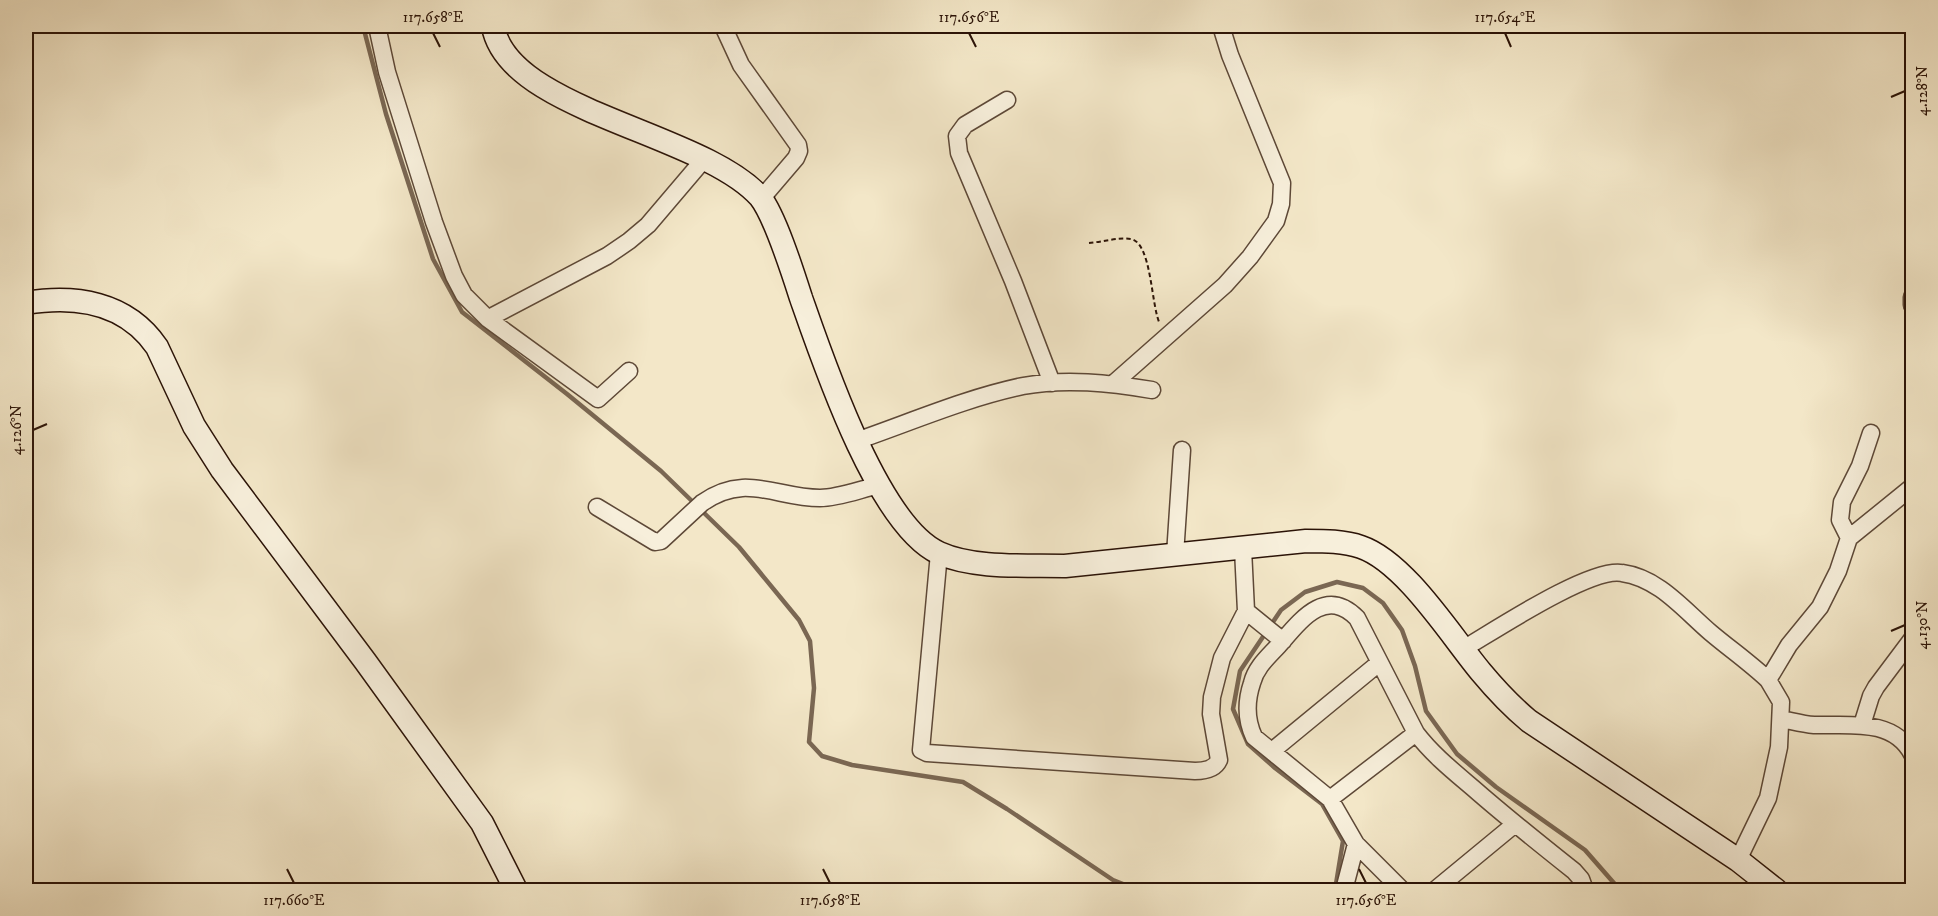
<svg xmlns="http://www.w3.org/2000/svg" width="1938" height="916" font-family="'IM FELL DW Pica',serif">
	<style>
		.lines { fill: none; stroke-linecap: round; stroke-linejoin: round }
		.stream { stroke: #7a6753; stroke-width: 4.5 }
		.street-casing { stroke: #5d4837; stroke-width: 19 }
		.secondary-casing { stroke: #2b1307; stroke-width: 25 }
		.path { stroke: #2b1307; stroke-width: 2; stroke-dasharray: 4.5 3; stroke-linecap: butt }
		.street { stroke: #f7efdb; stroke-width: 16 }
		.secondary { stroke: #f7efdb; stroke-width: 22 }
		.ticks { fill: none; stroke: #2b1307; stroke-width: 2 }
		.neatline { fill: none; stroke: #2b1307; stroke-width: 2 }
		.ticks-label { font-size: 15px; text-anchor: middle; fill: #2b1307 }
	</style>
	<rect width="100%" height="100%" fill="#f3e7c8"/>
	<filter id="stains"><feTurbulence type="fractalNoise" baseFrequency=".00333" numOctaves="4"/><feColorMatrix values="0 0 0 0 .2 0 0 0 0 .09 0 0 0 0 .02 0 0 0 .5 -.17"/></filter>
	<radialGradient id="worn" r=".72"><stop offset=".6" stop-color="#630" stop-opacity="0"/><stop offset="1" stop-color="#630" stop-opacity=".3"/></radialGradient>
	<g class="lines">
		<!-- stream -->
		<path class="stream" d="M 363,26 L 386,114 L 433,259 L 462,312 L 567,394 L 661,471 L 695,504
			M 701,510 L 739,547 L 799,620 L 810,641 L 814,688 L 809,742 L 822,756 L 852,765 L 963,782 L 1007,809 L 1113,880 L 1138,890
			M 1335,890 L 1343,841 L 1322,804 L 1275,768 L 1248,744 L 1233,709 L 1240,671 L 1281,610 L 1305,592 L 1337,582 L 1363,588 L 1383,603 L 1402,630 L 1415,666 L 1426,711 L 1457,754 L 1496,787 L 1585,850 L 1620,890"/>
		<defs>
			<path id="street" d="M 377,26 L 387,72 L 434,222 L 454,276 L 464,295 L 488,319 L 598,399 L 629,371
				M 723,26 L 741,65 L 798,145 L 799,151 L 796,158 L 761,199
				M 1007,100 L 965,125 L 957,136 L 959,153 L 1013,281 L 1052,383
				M 1912,297 L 1912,305
				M 489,318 L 607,256 L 629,241 L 648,225 L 705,158
				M 1114,383 L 1225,285 L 1250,257 L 1276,221 L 1281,204 L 1282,183 L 1230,55 L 1221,26
				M 856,441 C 911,422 966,398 1023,386 C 1065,378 1110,383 1152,390
				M 597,507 L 655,542 L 661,541 L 702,503 C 745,472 776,498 820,498 C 839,498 861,489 880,485
				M 1849,538 L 1912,487
				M 939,553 L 921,750 L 927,753 L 1195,771 C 1204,771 1215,769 1219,760 L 1211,714 L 1212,697 L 1222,658 L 1246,611 L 1243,549
				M 1175,555 L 1182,450
				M 1246,611 L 1283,641
				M 1463,649 C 1494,631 1590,567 1622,573 C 1659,578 1684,610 1711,633 C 1730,649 1750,663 1768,680
				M 1781,719 C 1792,721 1802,724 1814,725 C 1849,726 1893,718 1912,754
				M 1862,725 L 1871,696 L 1876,687 L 1912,639
				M 1272,751 L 1379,663
				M 1330,799 L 1416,733
				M 1738,860 L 1768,798 L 1779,747 L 1781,702 L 1768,680 L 1789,645 L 1820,607 L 1838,571 L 1849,538 L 1840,520 L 1842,502 L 1860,466 L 1871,433
				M 1344,890 L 1356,844
				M 1402,890 L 1356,844 L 1330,799 L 1254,737 C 1246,720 1246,701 1252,683 C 1256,667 1268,657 1279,645 C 1300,621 1325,586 1357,618 L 1416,733 C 1432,754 1453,771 1473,788 C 1506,817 1540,844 1574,871 L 1581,879 L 1585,890
				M 1435,890 L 1515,824"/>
			<path id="secondary" d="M 493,26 C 507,111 702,132 760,197 C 775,216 793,273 801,298 C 823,361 878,525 939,553 C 974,569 1027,565 1065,566 L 1306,541 C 1325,541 1344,541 1361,547 C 1405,562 1451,636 1481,672 C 1496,690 1511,706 1529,721 L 1738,860 L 1776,890
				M 26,303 C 75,295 126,302 157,347 L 194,426 L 222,470 L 365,661 L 482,823 L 516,890"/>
		</defs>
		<!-- street casing -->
		<use href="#street" class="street-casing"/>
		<!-- secondary casing -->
		<use href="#secondary" class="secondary-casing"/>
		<!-- path -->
		<path class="path" d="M 1089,243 C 1102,242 1118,237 1131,239 C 1152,243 1151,307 1160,324"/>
		<!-- street -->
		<use href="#street" class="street"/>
		<!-- secondary -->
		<use href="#secondary" class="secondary"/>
	</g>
	<!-- ticks -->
	<path class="ticks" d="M 433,33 L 440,47M 969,33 L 976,47M 1505,33 L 1511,47M 1891,97 L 1905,91M 33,430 L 47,424M 1891,631 L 1905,625M 287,869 L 294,883M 823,869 L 830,883M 1359,869 L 1366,883"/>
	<!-- margin -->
	<rect width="1938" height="916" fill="none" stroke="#f3e7c8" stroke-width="66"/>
	<rect x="33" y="33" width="1872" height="850" class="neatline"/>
	<g class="ticks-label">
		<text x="433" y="22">117.658°E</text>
		<text x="969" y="22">117.656°E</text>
		<text x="1505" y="22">117.654°E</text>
		<text transform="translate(1922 91) rotate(-90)" y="5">4.128°N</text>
		<text transform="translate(16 430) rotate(-90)" y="5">4.126°N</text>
		<text transform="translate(1922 625) rotate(-90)" y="5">4.130°N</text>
		<text x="294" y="905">117.660°E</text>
		<text x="830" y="905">117.658°E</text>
		<text x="1366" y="905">117.656°E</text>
	</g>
	<rect width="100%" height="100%" filter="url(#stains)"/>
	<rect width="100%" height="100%" fill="url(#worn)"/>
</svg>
